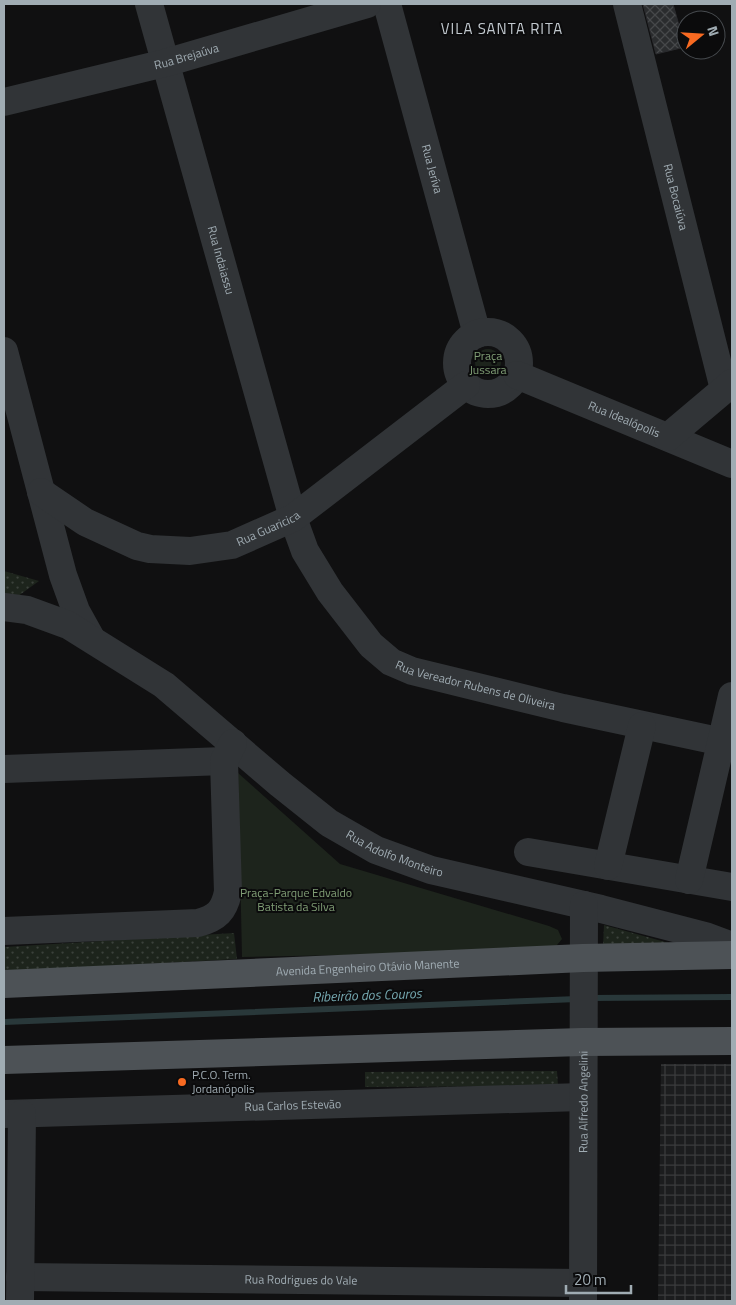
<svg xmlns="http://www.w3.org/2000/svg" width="736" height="1305" font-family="'Titillium Web',sans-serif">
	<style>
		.industrial { fill: url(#industrial-grid) }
		.grass { fill: url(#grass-dots) }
		.park { fill: #1d241c }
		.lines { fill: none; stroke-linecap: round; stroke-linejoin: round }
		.stream { stroke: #29383a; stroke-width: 6 }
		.building { fill: url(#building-cross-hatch); stroke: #2a2b2e }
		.minor { stroke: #313437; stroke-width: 28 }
		.major { stroke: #4d5256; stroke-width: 28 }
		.poi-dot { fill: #f86a21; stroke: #0b0b0c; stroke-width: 2 }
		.labels { text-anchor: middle; stroke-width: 4; stroke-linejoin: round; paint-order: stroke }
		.street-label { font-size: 12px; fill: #a0acb3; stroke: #0b0b0c }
		.park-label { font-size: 12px; fill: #819f76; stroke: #0b0b0c }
		.poi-label { font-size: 12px; fill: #a0acb3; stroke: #0b0b0c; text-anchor: start }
		.water-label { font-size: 14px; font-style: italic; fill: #75a8b0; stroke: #0b0b0c }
		.quarter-label { font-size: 15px; letter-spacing: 1px; fill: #c2c9cf; stroke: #0b0b0c }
	</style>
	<defs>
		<pattern id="industrial-grid" width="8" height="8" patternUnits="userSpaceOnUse" patternTransform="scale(1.25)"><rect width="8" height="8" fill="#1c1d1e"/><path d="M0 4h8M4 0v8" fill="none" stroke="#3a3b3c"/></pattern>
		<pattern id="grass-dots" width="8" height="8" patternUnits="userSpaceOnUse" patternTransform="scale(1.25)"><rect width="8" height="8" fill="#1d241c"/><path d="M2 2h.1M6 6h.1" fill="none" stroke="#3b413b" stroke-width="1.8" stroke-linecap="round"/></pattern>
		<pattern id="building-cross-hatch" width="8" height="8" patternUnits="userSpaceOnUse" patternTransform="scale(1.25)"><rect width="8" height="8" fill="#2a2c2e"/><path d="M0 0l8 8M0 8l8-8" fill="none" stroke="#46484a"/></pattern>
	</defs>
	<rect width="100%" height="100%" fill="#101011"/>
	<!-- industrial -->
	<path class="industrial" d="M 661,1064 L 732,1064 L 732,1301 L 658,1301 Z"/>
	<!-- grass -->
	<path class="grass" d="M 4,571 L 39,581 L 14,599 L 4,598 Z
		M 604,925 L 676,945 L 603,947 Z
		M 234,933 L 237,959 L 4,972 L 4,947 Z
		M 557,1071 L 558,1086 L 365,1087 L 365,1072 Z"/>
	<!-- park -->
	<path class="park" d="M475 362a13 13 0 1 1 26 0a13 13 0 1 1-26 0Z
		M 238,773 L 340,864 L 549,926 L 558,930 L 562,939 L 552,951 L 242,957 Z"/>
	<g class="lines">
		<!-- stream -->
		<path class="stream" d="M 590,998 L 732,997
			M 4,1022 L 577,999"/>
	</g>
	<!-- building -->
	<path class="building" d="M 643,4 L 673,4 L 685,47 L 656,54 Z"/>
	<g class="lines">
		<!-- minor -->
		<g class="minor">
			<path id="s1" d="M 149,4 L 293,518 L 305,551 L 330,592 L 371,645 L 391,662 L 412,671 L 563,708 L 732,744"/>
			<path id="s2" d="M 387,4 L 477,334"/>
			<path id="s3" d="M 627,4 L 724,389"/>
			<path id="s4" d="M 4,102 L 165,63 L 367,4"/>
			<circle cx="488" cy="363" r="31"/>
			<path d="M 4,351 L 63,575 L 76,611 L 91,638"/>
			<path id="s5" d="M 517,375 L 732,464"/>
			<path d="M 668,437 L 732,383"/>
			<path id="s6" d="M 41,492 L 85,522 L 137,546 L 150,549 L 190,551 L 232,545 L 293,518 L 466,385"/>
			<path id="s7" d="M 4,607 L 27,610 L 68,625 L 164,685 L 280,784 L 329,823 L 376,850 L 431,870 L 601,909 L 705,936 L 732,946"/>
			<path d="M 4,769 L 224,761"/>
			<path d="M 528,852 L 732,887"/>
			<path d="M 608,866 L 642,726"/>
			<path d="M 689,880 L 732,696"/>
			<path d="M 4,931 L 198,923 C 217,918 224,911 228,892 L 224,761 L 233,743"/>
			<path id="s8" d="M 4,1114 L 582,1097"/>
			<path id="s9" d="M 20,1277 L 583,1283"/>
			<path id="s10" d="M 583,1300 L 584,905"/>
			<path d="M 20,1301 L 22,1114"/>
		</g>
		<!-- major -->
		<g class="major">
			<path id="s11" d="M 4,984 L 583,958 L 732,955"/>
			<path d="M 4,1060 L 582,1042 L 732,1041"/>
		</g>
	</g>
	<!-- markers -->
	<circle class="poi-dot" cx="182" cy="1082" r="5"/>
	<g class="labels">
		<!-- street labels -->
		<g class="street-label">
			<text dy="4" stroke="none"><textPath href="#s4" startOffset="188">Rua Brejaúva</textPath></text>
			<text dy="4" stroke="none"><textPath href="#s2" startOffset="171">Rua Jeríva</textPath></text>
			<text dy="4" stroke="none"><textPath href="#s3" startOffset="199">Rua Bocaiúva</textPath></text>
			<text dy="4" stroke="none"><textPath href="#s1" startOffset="266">Rua Indaiassu</textPath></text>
			<text dy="4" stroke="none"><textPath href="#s5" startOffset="116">Rua Idealópolis</textPath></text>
			<text dy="4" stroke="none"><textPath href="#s6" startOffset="246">Rua Guaricica</textPath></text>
			<text dy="4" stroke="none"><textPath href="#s1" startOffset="798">Rua Vereador Rubens de Oliveira</textPath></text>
			<text dy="4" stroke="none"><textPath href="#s7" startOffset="468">Rua Adolfo Monteiro</textPath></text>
			<text dy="4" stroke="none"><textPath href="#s11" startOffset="364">Avenida Engenheiro Otávio Manente</textPath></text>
			<text dy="4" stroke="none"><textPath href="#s10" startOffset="198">Rua Alfredo Angelini</textPath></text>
			<text dy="4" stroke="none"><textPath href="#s8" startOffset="289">Rua Carlos Estevão</textPath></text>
			<text dy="4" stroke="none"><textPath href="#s9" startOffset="281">Rua Rodrigues do Vale</textPath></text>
		</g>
		<!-- park labels -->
		<g class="park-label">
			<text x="488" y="360">Praça<tspan x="488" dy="14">Jussara</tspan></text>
			<text x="296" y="897">Praça-Parque Edvaldo<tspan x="296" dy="14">Batista da Silva</tspan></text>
		</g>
		<!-- poi labels -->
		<g class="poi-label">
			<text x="192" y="1079">P.C.O. Term.<tspan x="192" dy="14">Jordanópolis</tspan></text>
		</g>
		<!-- water labels -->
		<g class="water-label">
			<text transform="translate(367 995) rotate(-2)" y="5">Ribeirão dos Couros</text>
		</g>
		<!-- quarter labels -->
		<g class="quarter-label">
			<text x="502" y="34">VILA SANTA RITA</text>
		</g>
	</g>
	<!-- border -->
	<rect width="736" height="1305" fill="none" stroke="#a0acb3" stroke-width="10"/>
	<!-- north arrow -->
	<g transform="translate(701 35) rotate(72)"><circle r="24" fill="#0b0b0c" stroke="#474b4f"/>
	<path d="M0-4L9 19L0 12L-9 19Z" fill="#f86a21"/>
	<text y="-8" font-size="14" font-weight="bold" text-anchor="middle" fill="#a0acb3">N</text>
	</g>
	<!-- scale -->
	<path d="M566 1285v8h65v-8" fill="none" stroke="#a0acb3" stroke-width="2.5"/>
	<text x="574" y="1285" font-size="15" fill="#a0acb3" stroke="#0b0b0c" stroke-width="4" paint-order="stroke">20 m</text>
</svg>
